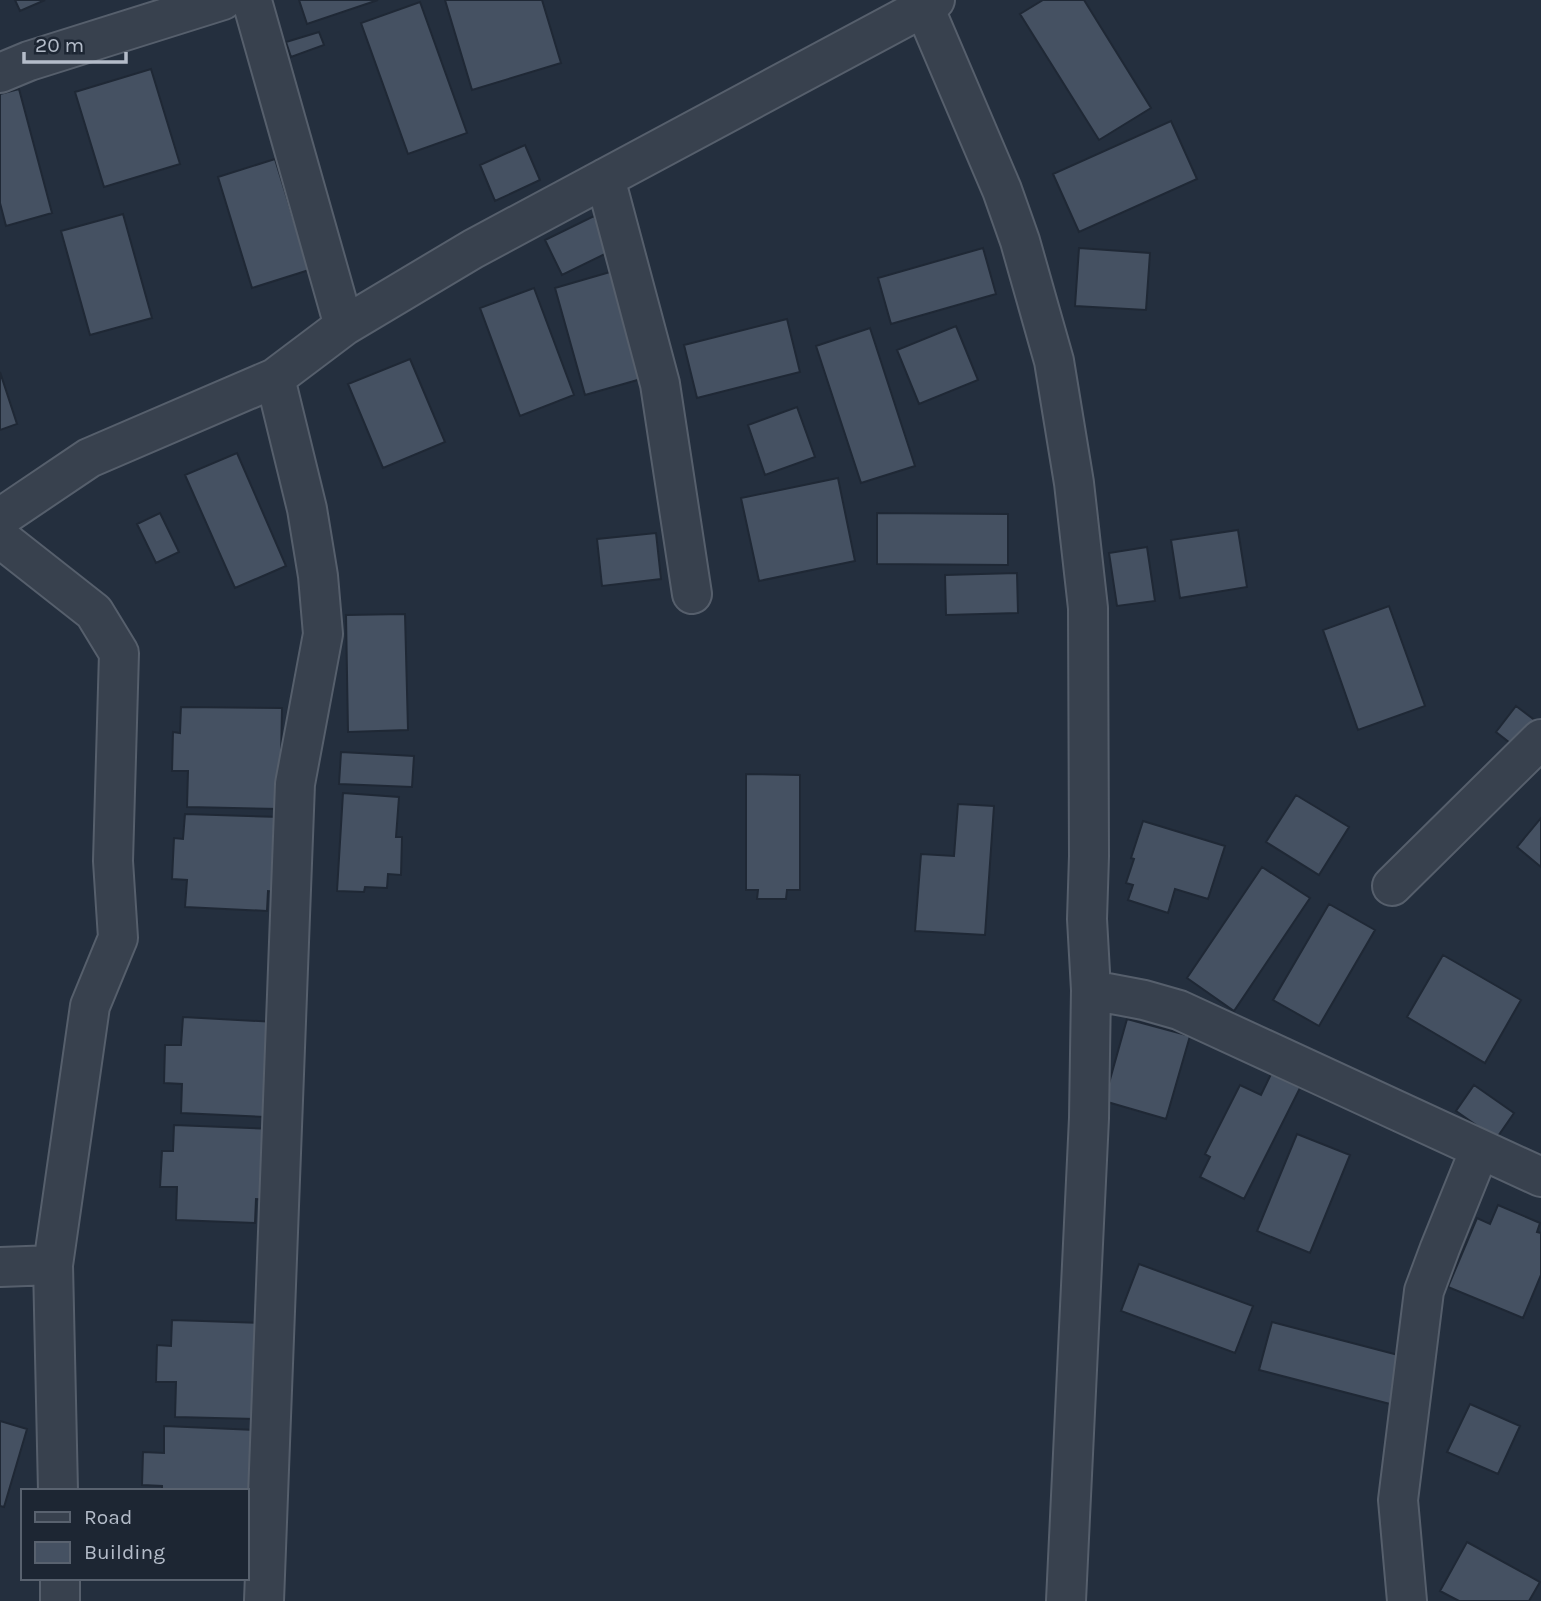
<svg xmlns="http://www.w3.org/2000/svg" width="1541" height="1601" font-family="Karla,sans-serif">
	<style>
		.building { fill: #455162; stroke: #1f2835; stroke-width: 2 }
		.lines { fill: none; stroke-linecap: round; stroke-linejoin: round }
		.minor-casing { stroke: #565f6c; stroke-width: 42 }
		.minor { stroke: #38414e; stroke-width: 38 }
	</style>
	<rect width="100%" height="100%" fill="#242f3e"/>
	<!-- building -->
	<path class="building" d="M 15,0 L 45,0 L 20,11 Z
		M 299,0 L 378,0 L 307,24 Z
		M 445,0 L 542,0 L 561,63 L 472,90 Z
		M 1043,0 L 1084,0 L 1151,108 L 1099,140 L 1020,14 Z
		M 420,2 L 467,133 L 408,154 L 361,23 Z
		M 319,32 L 324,45 L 291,57 L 286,42 Z
		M 151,69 L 180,164 L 104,187 L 75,92 Z
		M 19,89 L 52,213 L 6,226 L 0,203 L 0,94 Z
		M 1171,121 L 1197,179 L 1079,232 L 1053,174 Z
		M 525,145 L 540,180 L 495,201 L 480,165 Z
		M 275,159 L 309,270 L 252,288 L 218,177 Z
		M 123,214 L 152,318 L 90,335 L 61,231 Z
		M 594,216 L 611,251 L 562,275 L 545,240 Z
		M 983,248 L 996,294 L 891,324 L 878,278 Z
		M 1079,248 L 1150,253 L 1146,310 L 1075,306 Z
		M 610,272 L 641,379 L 585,395 L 555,288 Z
		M 534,288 L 574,395 L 520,416 L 480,308 Z
		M 787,319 L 800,372 L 697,398 L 684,345 Z
		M 956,326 L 978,380 L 919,404 L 897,350 Z
		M 870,328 L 915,466 L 861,483 L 816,346 Z
		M 410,359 L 445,442 L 383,468 L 348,384 Z
		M 0,372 L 17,424 L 0,430 Z
		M 797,407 L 815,457 L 765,475 L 748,425 Z
		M 237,453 L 286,566 L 235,588 L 185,475 Z
		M 838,478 L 855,561 L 759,581 L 741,498 Z
		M 160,513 L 179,552 L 156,563 L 137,524 Z
		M 877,513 L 1008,514 L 1008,565 L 877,564 Z
		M 1238,530 L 1247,587 L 1180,598 L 1171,540 Z
		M 656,533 L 661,579 L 602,586 L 597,539 Z
		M 1147,547 L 1155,601 L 1117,606 L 1109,553 Z
		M 1017,573 L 1018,613 L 946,615 L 945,575 Z
		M 1389,606 L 1425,706 L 1358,730 L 1323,630 Z
		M 405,614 L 408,730 L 348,732 L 346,615 Z
		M 1516,706 L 1541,725 L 1523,753 L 1496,732 Z
		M 181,707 L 282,708 L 280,809 L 187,807 L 188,771 L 172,771 L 173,732 L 180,733 Z
		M 341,752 L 414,756 L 412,787 L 339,784 Z
		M 746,774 L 800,775 L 800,890 L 787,890 L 786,899 L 757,899 L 758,890 L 746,890 Z
		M 343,793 L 399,797 L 396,837 L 402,837 L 401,875 L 388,874 L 387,888 L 365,887 L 364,892 L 337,891 Z
		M 1296,795 L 1349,827 L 1319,875 L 1266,842 Z
		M 958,804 L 994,806 L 985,935 L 915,931 L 921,854 L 954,856 Z
		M 185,814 L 281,817 L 277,892 L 268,891 L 267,911 L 185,907 L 187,880 L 172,879 L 174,838 L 183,839 Z
		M 1541,818 L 1541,867 L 1517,847 Z
		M 1143,821 L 1225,846 L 1208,899 L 1175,889 L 1168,913 L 1128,900 L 1133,885 L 1126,883 L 1134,859 L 1131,858 Z
		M 1262,867 L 1310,898 L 1234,1011 L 1187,978 Z
		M 1329,904 L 1375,930 L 1319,1026 L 1273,1000 Z
		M 1443,955 L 1521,1000 L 1485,1063 L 1407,1017 Z
		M 183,1017 L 276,1022 L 265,1117 L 181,1113 L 182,1084 L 164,1083 L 165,1045 L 181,1045 Z
		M 1127,1019 L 1190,1036 L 1166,1119 L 1104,1101 Z
		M 1274,1068 L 1303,1082 L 1244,1199 L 1200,1177 L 1210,1157 L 1205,1154 L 1240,1085 L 1261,1095 Z
		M 1474,1085 L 1514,1113 L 1496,1139 L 1456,1111 Z
		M 174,1125 L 276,1129 L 273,1200 L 256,1199 L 255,1223 L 176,1220 L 177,1187 L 160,1187 L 162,1151 L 173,1151 Z
		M 1297,1134 L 1350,1155 L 1310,1253 L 1257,1231 Z
		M 1498,1205 L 1540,1223 L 1537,1232 L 1541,1233 L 1541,1275 L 1523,1318 L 1448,1287 L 1477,1218 L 1490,1224 Z
		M 1139,1264 L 1253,1306 L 1235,1353 L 1121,1311 Z
		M 172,1320 L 260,1323 L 257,1419 L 175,1417 L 176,1382 L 156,1382 L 157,1345 L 171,1346 Z
		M 1272,1322 L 1402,1356 L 1390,1404 L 1259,1370 Z
		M 1470,1404 L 1520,1426 L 1498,1474 L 1447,1452 Z
		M 0,1421 L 27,1429 L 4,1507 L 0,1506 Z
		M 164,1426 L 256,1430 L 252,1523 L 247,1523 L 247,1491 L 162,1491 L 162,1486 L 142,1485 L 143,1452 L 164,1453 Z
		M 1467,1542 L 1540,1582 L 1529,1601 L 1459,1601 L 1440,1591 Z"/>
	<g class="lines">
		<defs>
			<path id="minor" d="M 251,0 L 252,1 L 344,326
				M 924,7 L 1002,190 L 1020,241 L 1054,361 L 1074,483 L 1088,608 L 1089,856 L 1087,919 L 1091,990 L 1144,1000 L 1179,1010 L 1541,1177
				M 0,73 L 29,61 L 223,0
				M 605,178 L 660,384 L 692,594
				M 0,518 L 89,458 L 275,378 L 344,326 L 473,249 L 924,7 L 935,0
				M 0,538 L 94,612 L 119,653 L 113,861 L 118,938 L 90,1006 L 53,1265 L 58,1491
				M 1392,886 L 1541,739
				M 0,1267 L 53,1265
				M 60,1578 L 60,1601
				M 264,1601 L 295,784 L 323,634 L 318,576 L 307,509 L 275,378
				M 1066,1601 L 1089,1118 L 1091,990
				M 1407,1601 L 1398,1500 L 1424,1291 L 1440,1248 L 1480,1149"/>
		</defs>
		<!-- minor casing -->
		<use href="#minor" class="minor-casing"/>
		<!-- minor -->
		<use href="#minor" class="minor"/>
	</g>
	<!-- legend -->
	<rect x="21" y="1489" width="228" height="91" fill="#1d2633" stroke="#59626f" stroke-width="2"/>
	<rect x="35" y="1512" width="35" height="10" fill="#38414e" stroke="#59626f" stroke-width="2"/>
	<text x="84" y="1524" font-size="21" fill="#b4bcc9">Road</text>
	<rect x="35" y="1542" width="35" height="21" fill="#455162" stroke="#59626f" stroke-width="2"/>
	<text x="84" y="1559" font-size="21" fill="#b4bcc9">Building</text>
	<!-- scale -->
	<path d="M24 52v10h102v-10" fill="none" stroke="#b4bcc9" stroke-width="3.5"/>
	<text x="35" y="52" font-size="21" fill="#b4bcc9" stroke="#1d2633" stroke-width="5" paint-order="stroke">20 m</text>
</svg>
